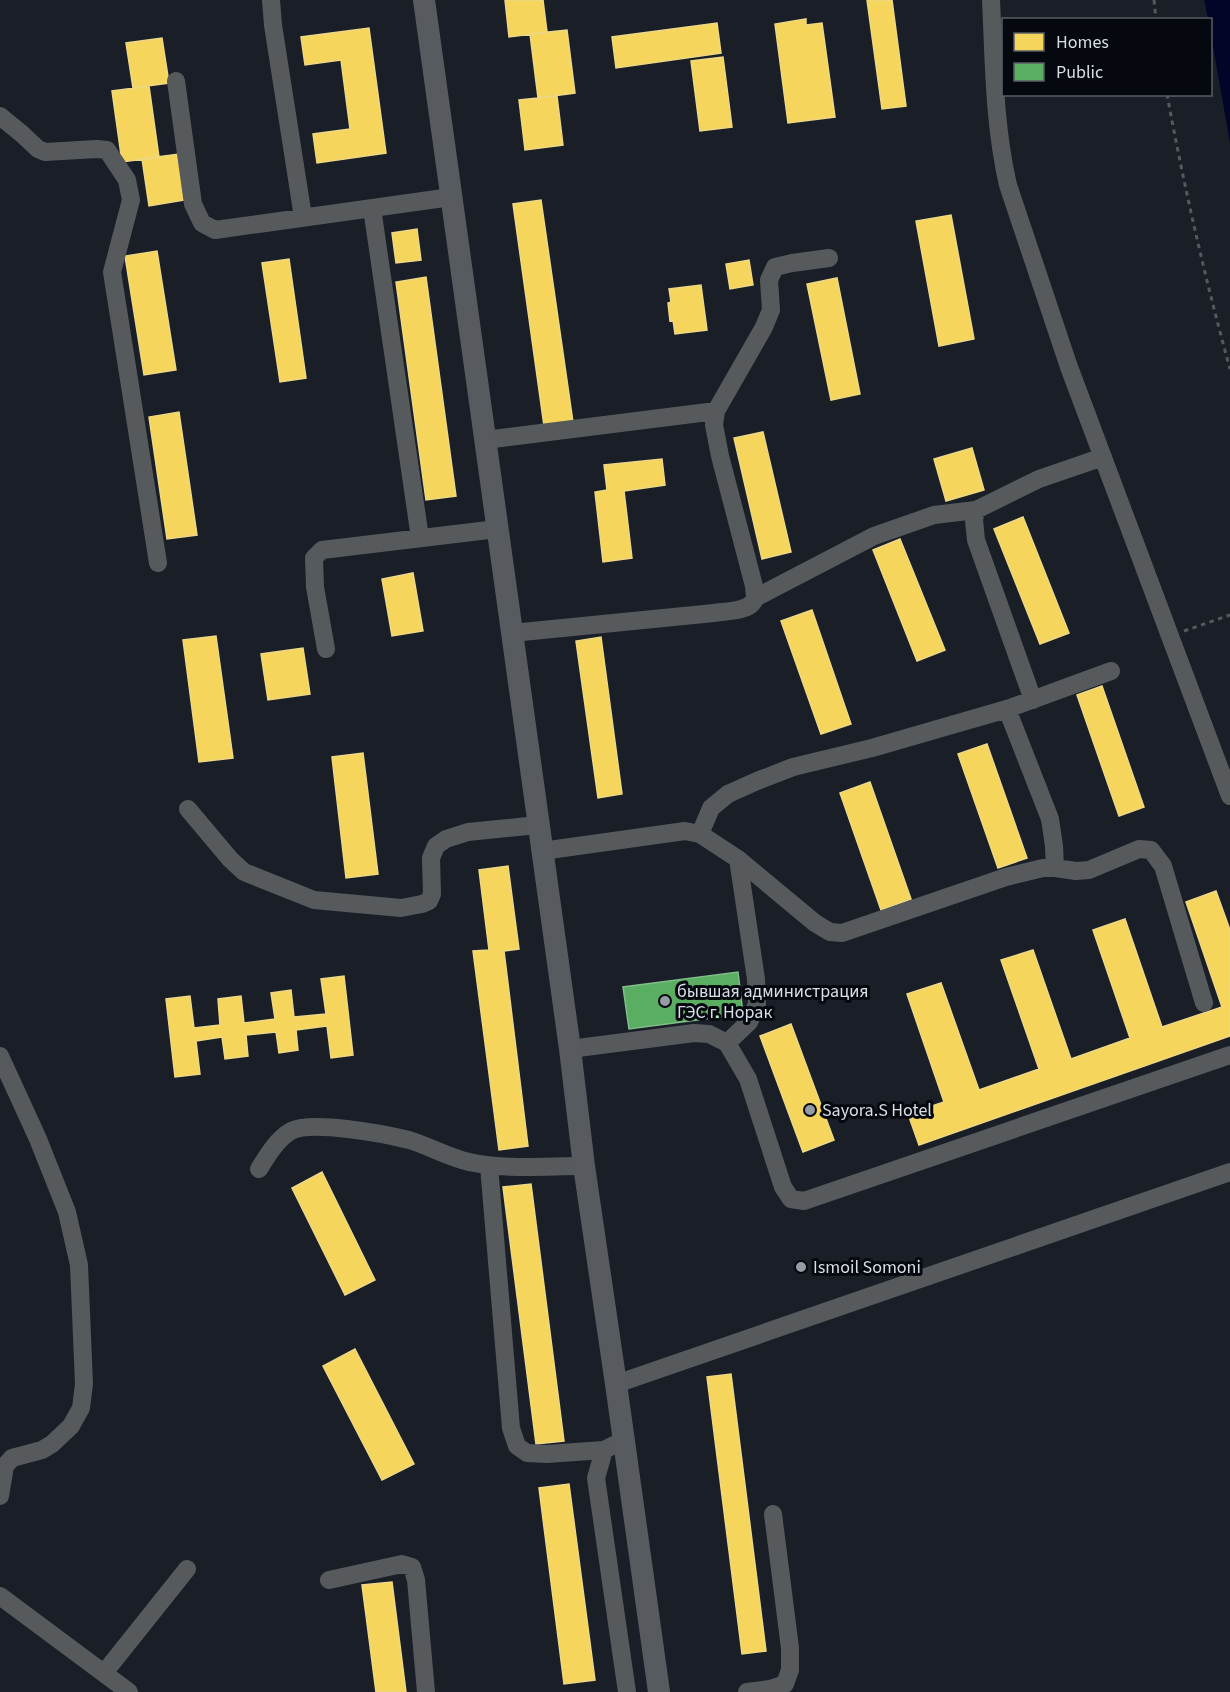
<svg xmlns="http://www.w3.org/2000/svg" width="1230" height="1692" font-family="'Source Sans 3',sans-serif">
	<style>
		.water { fill: #020527 }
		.homes { fill: #f6d55c; stroke: #edd886; stroke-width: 1.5 }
		.public { fill: #5aae61; stroke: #80bd8a; stroke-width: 1.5 }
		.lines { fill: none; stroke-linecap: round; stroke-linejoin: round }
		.path { stroke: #56585c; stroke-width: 3; stroke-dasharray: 4.5 4.5; stroke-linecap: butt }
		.minor { stroke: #575a5d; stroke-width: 18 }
		.major { stroke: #575a5f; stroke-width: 22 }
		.poi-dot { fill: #969ca4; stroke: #05080e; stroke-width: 2 }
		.labels { text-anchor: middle; stroke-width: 6; stroke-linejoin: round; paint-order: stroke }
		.poi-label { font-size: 18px; fill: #d8dfe8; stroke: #05080e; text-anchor: start }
	</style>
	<rect width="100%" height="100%" fill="#1a1f27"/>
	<!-- water -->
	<path class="water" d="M 1204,0 L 1230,0 L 1230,143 L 1211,35 L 1210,20 L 1208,19 Z"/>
	<!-- homes -->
	<path class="homes" d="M 505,0 L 543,0 L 547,32 L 509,37 Z
		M 867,0 L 892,0 L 906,106 L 882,109 Z
		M 806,19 L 806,25 L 822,23 L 835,117 L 788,123 L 775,24 Z
		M 717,23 L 721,53 L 616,68 L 612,37 Z
		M 369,28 L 386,153 L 317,163 L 313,134 L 350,129 L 341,60 L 305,65 L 301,37 Z
		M 567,30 L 575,93 L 538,98 L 530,34 Z
		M 162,38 L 169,83 L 133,88 L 126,43 Z
		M 723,57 L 732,127 L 700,131 L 691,61 Z
		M 149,86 L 159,157 L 122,162 L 112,91 Z
		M 557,96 L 563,145 L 525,150 L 519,100 Z
		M 179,154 L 185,200 L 149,206 L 142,159 Z
		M 541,200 L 573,422 L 544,426 L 513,204 Z
		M 951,215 L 974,339 L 939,346 L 916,221 Z
		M 417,229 L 421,260 L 396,263 L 392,233 Z
		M 157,251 L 176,370 L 144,375 L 125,256 Z
		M 289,259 L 306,378 L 280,382 L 262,263 Z
		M 749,260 L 753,285 L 730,289 L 726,264 Z
		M 426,277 L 456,496 L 426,500 L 396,282 Z
		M 837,278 L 860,394 L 831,400 L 807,284 Z
		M 701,285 L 707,330 L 675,334 L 673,320 L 670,321 L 668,303 L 671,302 L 669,289 Z
		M 179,412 L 197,535 L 167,539 L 149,417 Z
		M 763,432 L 791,552 L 762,559 L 734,438 Z
		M 972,448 L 984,490 L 946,501 L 934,459 Z
		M 662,459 L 665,485 L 624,491 L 632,558 L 603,562 L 595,492 L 607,490 L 604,465 Z
		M 1023,517 L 1069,633 L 1040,644 L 994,529 Z
		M 900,539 L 945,650 L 917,661 L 873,550 Z
		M 413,573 L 423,631 L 392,636 L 382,579 Z
		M 812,610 L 851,724 L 821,734 L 781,621 Z
		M 216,636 L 233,758 L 199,762 L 183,640 Z
		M 601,637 L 622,794 L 598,798 L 576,641 Z
		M 303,648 L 310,694 L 268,700 L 261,654 Z
		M 1102,686 L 1144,807 L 1119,816 L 1077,695 Z
		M 987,744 L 1027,858 L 998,868 L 958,754 Z
		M 363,753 L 378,874 L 346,878 L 332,757 Z
		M 870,782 L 911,899 L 881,910 L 840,793 Z
		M 508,866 L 519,949 L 504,951 L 528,1146 L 499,1150 L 473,951 L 489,950 L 479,870 Z
		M 1216,891 L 1230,930 L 1230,1036 L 919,1145 L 908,1114 L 944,1102 L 907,994 L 941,983 L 979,1090 L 1039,1069 L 1001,960 L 1033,950 L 1071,1059 L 1130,1038 L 1093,930 L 1125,919 L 1162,1027 L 1222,1007 L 1186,902 Z
		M 344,976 L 353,1055 L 331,1058 L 327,1026 L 296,1030 L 298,1050 L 279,1053 L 276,1032 L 246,1035 L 248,1056 L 225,1059 L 222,1037 L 196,1041 L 200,1074 L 175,1077 L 166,999 L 190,996 L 194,1028 L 220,1025 L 218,999 L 241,996 L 244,1023 L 275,1019 L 271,993 L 291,990 L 294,1017 L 326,1014 L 321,979 Z
		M 791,1024 L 834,1140 L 803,1152 L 760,1036 Z
		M 322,1172 L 375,1280 L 345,1295 L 292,1188 Z
		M 531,1184 L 564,1441 L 536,1444 L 503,1187 Z
		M 355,1349 L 414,1464 L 382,1480 L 323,1366 Z
		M 731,1374 L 766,1651 L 742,1654 L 707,1377 Z
		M 569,1484 L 595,1680 L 564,1684 L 539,1488 Z
		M 392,1582 L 406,1692 L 376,1692 L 362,1585 Z"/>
	<!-- public -->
	<path class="public" d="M 738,972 L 743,1014 L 629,1029 L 623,987 Z"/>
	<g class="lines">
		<!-- path -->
		<path class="path" d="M 1154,0 L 1156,20
			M 1167,94 C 1184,187 1205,278 1230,369
			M 1184,631 L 1230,615"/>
		<!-- minor -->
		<path class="minor" d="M 271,0 L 273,25 L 303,217
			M 991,0 C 994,62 994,125 1008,185 L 1069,367 L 1230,796
			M 176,81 L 193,204 L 202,223 L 215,230 L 451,197
			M 0,116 L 22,134 L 38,149 L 45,152 L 97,149 L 107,150 L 127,180 L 131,200 L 112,272 L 158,563
			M 372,208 L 420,538
			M 485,440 L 716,411
			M 755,598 L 874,536 L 934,515 L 976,510
			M 512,633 L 714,613 C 726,611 753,612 755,597 C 755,593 754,589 754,586 L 720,456 L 714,425 L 716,411 L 764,327 L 771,310 L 769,280 L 775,267 L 792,263 L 829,258
			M 326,649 L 315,587 L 314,558 L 322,550 L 497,529
			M 1033,700 L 976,540 L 974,520 L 976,510 L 1039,479 L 1103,457
			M 1007,709 L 1050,819 L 1054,846 L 1055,868
			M 188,809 L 230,859 L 244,872 L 314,900 L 401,908 L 422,904 L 429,901 L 432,894 L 431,858 L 436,846 L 446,839 L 468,832 L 538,825
			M 700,834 L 711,808 L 728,794 L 757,781 L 793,767 L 872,748 L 1007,709 L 1111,671
			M 542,851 L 685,831 L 700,834 L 738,859 L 815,923 L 830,932 L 842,933 L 1006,877 L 1043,868 L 1055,868 L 1076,871 L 1089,870 L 1139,849 L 1151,850 L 1163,866 L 1204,1003
			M 727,1043 L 749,1022 L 757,1004 L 756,979 L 738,859
			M 570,1049 L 694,1033 L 709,1034 L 727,1043 L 748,1079 L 783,1187 L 791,1199 L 804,1201 L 1230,1055
			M 0,1056 L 38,1139 L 67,1212 L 79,1265 L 84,1384 L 81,1408 L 71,1426 L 52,1444 L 42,1450 L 12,1458 L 5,1466 L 0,1496
			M 489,1166 L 511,1428 L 517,1446 L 527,1453 L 547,1454 L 604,1450
			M 259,1169 C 267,1156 277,1139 291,1131 C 311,1120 385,1134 409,1140 C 429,1146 448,1157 469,1162 C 506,1170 546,1166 584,1166
			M 616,1384 L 1230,1172
			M 614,1445 L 604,1450 L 596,1478 L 627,1692
			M 329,1580 L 402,1564 L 412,1567 L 416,1580 L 426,1692
			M 0,1596 L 129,1692
			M 104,1673 L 187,1569
			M 747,1692 L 770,1689 L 785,1684 L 790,1670 L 790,1648 L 773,1514"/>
		<!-- major -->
		<path class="major" d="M 424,0 L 570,1049 L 584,1166 L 616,1384 L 659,1692"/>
	</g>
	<!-- markers -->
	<g class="poi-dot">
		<circle cx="665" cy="1001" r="6"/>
		<circle cx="810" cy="1110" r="6"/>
		<circle cx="801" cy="1267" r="6"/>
	</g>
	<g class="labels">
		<!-- poi labels -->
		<g class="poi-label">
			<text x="677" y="997">бывшая администрация<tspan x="677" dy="21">ГЭС г. Норак</tspan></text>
			<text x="822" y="1116">Sayora.S Hotel</text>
			<text x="813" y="1273">Ismoil Somoni</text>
		</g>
	</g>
	<!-- legend -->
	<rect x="1002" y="18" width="210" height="78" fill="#05080e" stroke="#595e65" stroke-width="1.5"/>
	<rect x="1014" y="33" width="30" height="18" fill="#f6d55c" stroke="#595e65" stroke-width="1.5"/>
	<text x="1056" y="48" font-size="18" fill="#d8dfe8">Homes</text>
	<rect x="1014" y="63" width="30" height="18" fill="#5aae61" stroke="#595e65" stroke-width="1.5"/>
	<text x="1056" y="78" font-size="18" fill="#d8dfe8">Public</text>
</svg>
